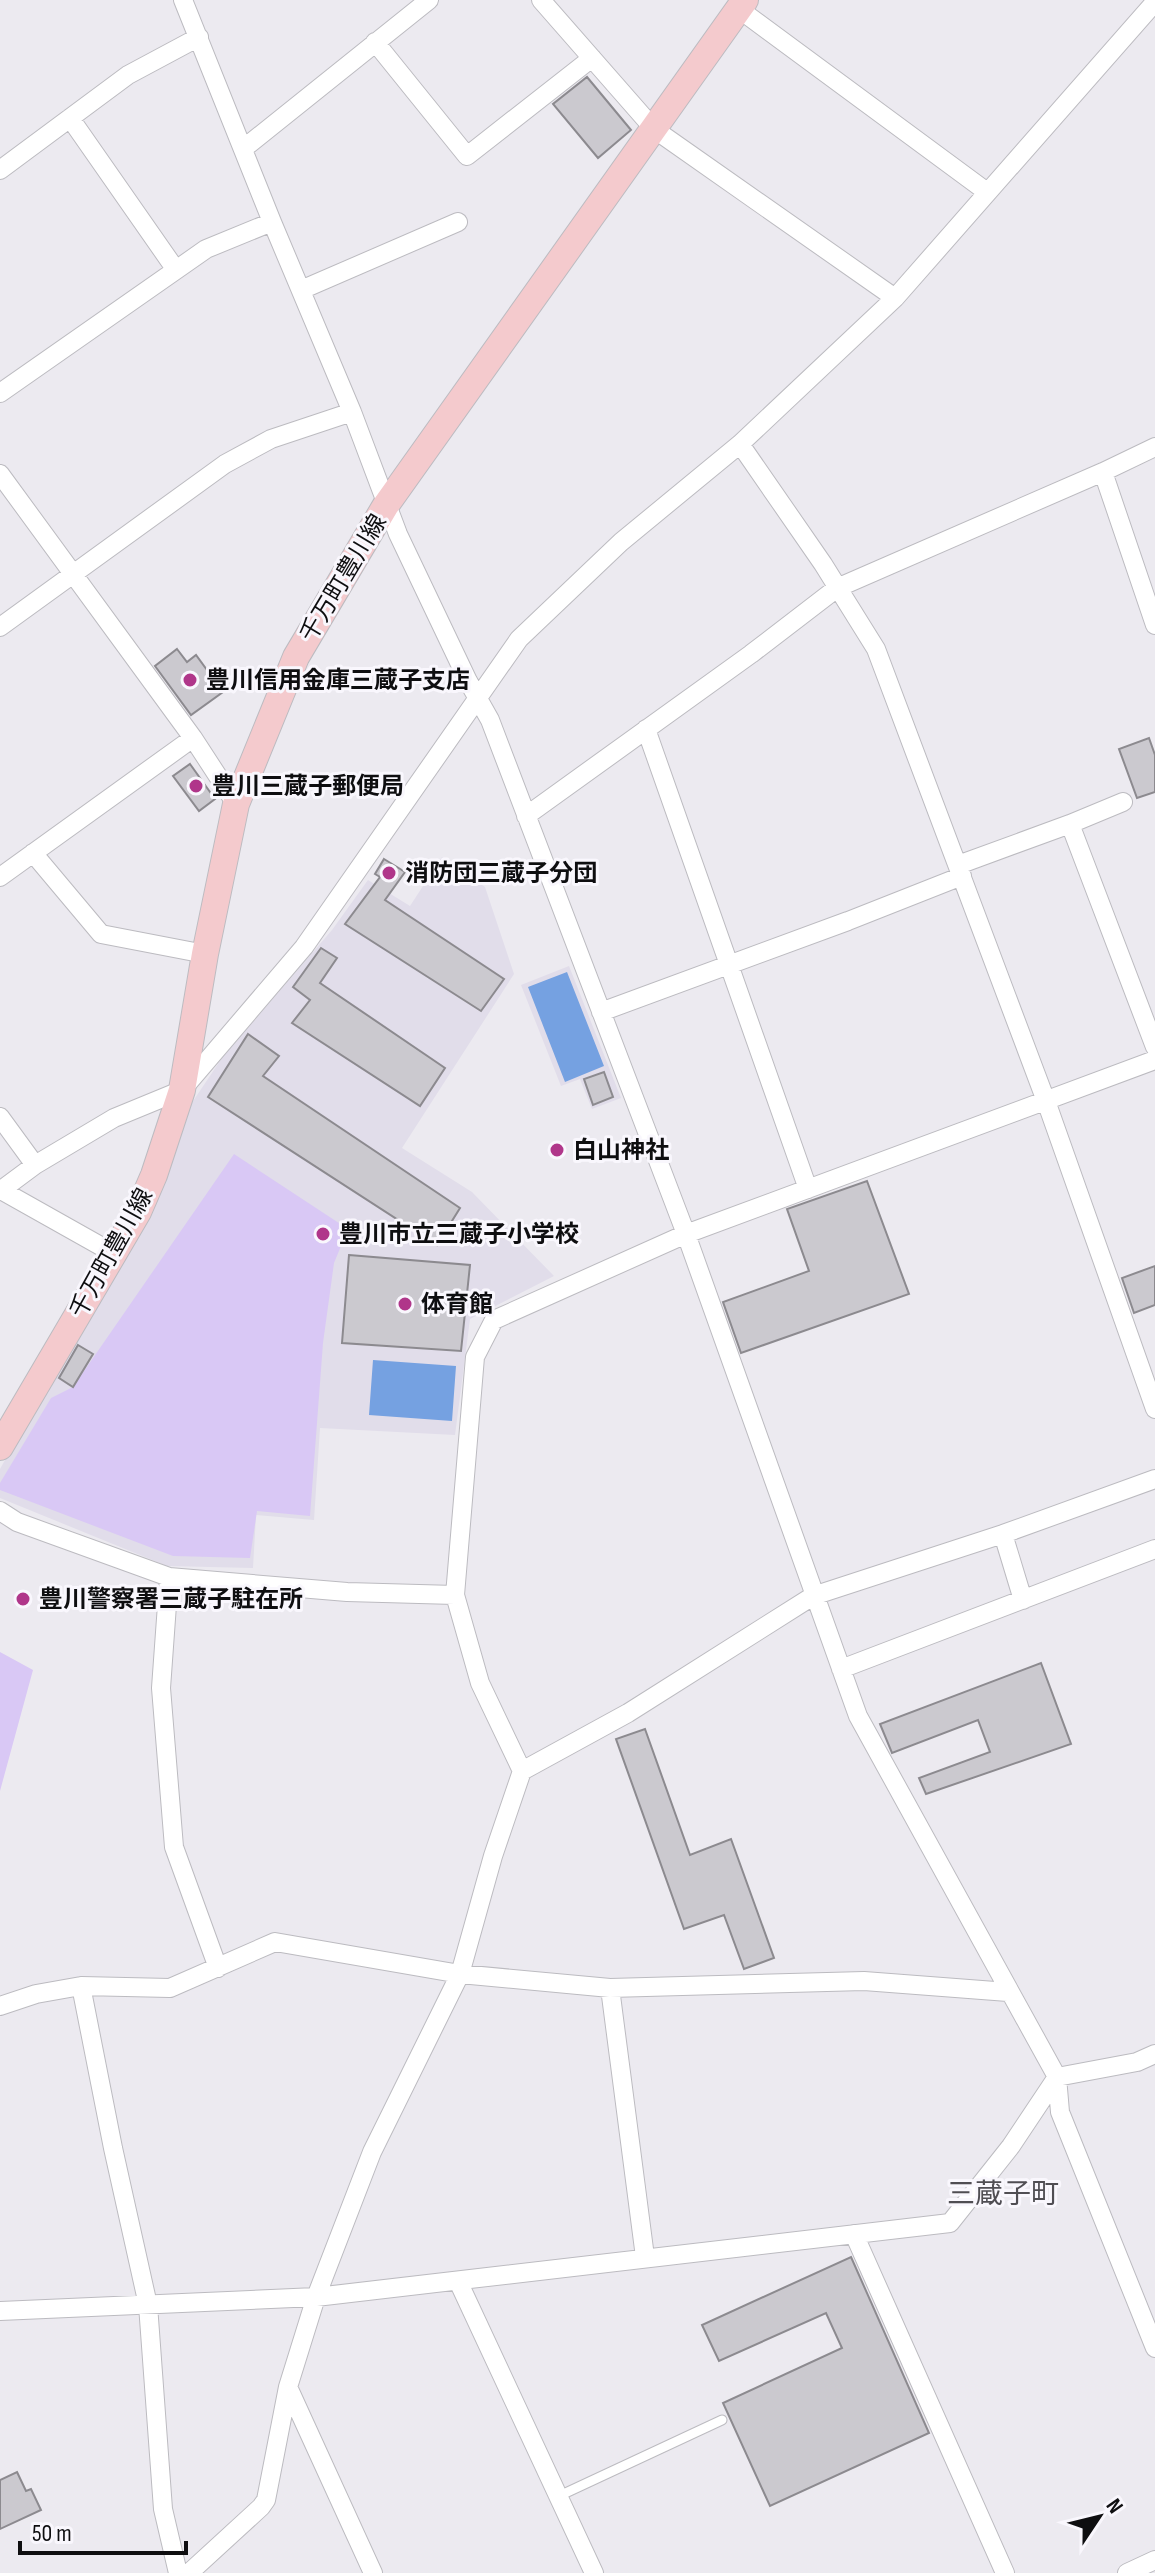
<svg xmlns="http://www.w3.org/2000/svg" width="1155" height="2573" font-family="'Sofia Sans Condensed','Noto Sans JP',sans-serif">
	<style>
		.built { fill: #e1ddea }
		.green { fill: #d9c8f5 }
		.water { fill: #75a1e1 }
		.building { fill: #cbc9cf; stroke: #8c8a8f; stroke-width: 2 }
		.lines { fill: none; stroke-linecap: round; stroke-linejoin: round }
		.lane-casing { stroke: #bcbbc0; stroke-width: 11 }
		.street-casing { stroke: #bcbbc0; stroke-width: 20 }
		.secondary-casing { stroke: #bcbbc0; stroke-width: 28 }
		.lane { stroke: #fff; stroke-width: 9 }
		.street { stroke: #fff; stroke-width: 18 }
		.secondary { stroke: #f4cacd; stroke-width: 26 }
		.poi-dot { fill: #b0368a; stroke: #f9f7fd; stroke-width: 3 }
		.labels { text-anchor: middle; stroke-width: 6; stroke-linejoin: round; paint-order: stroke }
		.street-label { font-size: 24px; fill: #0e0e10; stroke: #f9f7fd }
		.poi-label { font-size: 24px; font-weight: bold; fill: #0e0e10; stroke: #f9f7fd; text-anchor: start }
		.quarter-label { font-size: 28px; fill: #504e53; stroke: #f9f7fd }
	</style>
	<rect width="100%" height="100%" fill="#eceaf0"/>
	<!-- built -->
	<path class="built" d="M 442,857 L 485,887 L 514,974 L 402,1148 L 472,1192 L 554,1276 L 470,1319 L 455,1435 L 320,1428 L 314,1520 L 256,1515 L 253,1568 L 167,1566 L 0,1498 L 0,1469 L 161,1182 L 179,1122 L 222,1058 L 332,930 L 368,880 L 410,906 Z
		M 569,966 L 621,1098 L 592,1109 L 580,1079 L 561,1086 L 521,985 Z"/>
	<!-- green -->
	<path class="green" d="M 234,1154 L 348,1229 L 334,1263 L 323,1343 L 310,1516 L 257,1511 L 250,1558 L 173,1556 L 0,1490 L 0,1483 L 51,1398 L 73,1387 Z
		M 0,1652 L 33,1670 L 0,1791 Z"/>
	<!-- water -->
	<path class="water" d="M 567,972 L 604,1066 L 565,1082 L 528,987 Z
		M 373,1360 L 456,1366 L 452,1421 L 369,1415 Z"/>
	<!-- building -->
	<path class="building" d="M 587,77 L 631,130 L 598,158 L 553,104 Z
		M 177,649 L 187,662 L 196,655 L 223,692 L 191,715 L 155,666 Z
		M 1149,738 L 1155,755 L 1155,792 L 1137,798 L 1119,749 Z
		M 190,764 L 215,799 L 199,811 L 173,776 Z
		M 384,859 L 405,872 L 385,900 L 504,979 L 481,1011 L 345,924 L 380,877 L 375,874 Z
		M 321,948 L 337,958 L 320,983 L 445,1068 L 420,1106 L 292,1023 L 310,1000 L 293,987 Z
		M 248,1034 L 279,1056 L 263,1076 L 460,1208 L 437,1245 L 208,1097 Z
		M 604,1072 L 613,1097 L 593,1105 L 584,1079 Z
		M 867,1181 L 909,1294 L 741,1353 L 723,1302 L 809,1271 L 787,1209 Z
		M 349,1255 L 470,1265 L 461,1351 L 342,1343 Z
		M 1155,1266 L 1155,1305 L 1134,1313 L 1122,1278 Z
		M 78,1345 L 93,1354 L 73,1387 L 59,1378 Z
		M 1041,1663 L 1071,1744 L 926,1794 L 919,1778 L 990,1752 L 978,1720 L 892,1753 L 880,1724 Z
		M 645,1729 L 690,1855 L 731,1839 L 774,1958 L 744,1969 L 724,1915 L 684,1929 L 616,1739 Z
		M 851,2257 L 929,2433 L 770,2506 L 723,2403 L 842,2348 L 826,2313 L 719,2361 L 702,2325 Z
		M 17,2472 L 26,2491 L 31,2489 L 41,2510 L 0,2529 L 0,2480 Z"/>
	<g class="lines">
		<defs>
			<path id="lane" d="M 559,2496 L 722,2420"/>
			<path id="street" d="M 183,0 L 272,222 L 352,412 L 398,534 L 468,681 L 490,720 L 686,1234 L 858,1716 L 1057,2077 L 1060,2112 L 1155,2348
				M 541,0 L 654,129 L 895,298
				M 739,9 L 987,192
				M 375,42 L 467,156 L 592,58
				M 70,118 L 176,270
				M 243,149 L 429,0
				M 0,170 L 128,75 L 199,37
				M 301,290 L 458,222
				M 0,393 L 206,249 L 272,222
				M 740,444 L 823,564 L 876,649 L 1046,1101 L 1155,1409
				M 1103,472 L 1155,625
				M 0,474 L 193,738 L 236,804
				M 0,627 L 225,464 L 271,439 L 352,412
				M 646,729 L 808,1189
				M 526,816 L 751,654 L 837,588 L 1103,472 L 1155,447
				M 1070,824 L 1155,1047
				M 33,853 L 101,934 L 205,954
				M 958,865 L 1070,824 L 1123,802
				M 0,877 L 193,738
				M 601,1012 L 848,921 L 962,876
				M 0,1117 L 35,1165
				M 1,1190 L 113,1253
				M 0,1191 L 35,1165 L 114,1118 L 182,1090 L 304,947 L 519,639 L 621,542 L 740,444 L 895,298 L 1155,2
				M 0,1511 L 17,1522 L 169,1577 L 347,1592 L 455,1595
				M 1003,1534 L 1023,1600
				M 169,1577 L 161,1688 L 174,1847 L 218,1968
				M 841,1669 L 1155,1549
				M 522,1771 L 480,1683 L 455,1595 L 475,1357 L 494,1320 L 686,1234 L 1155,1060
				M 81,1986 L 113,2148 L 148,2305 L 163,2509 L 178,2573
				M 610,1988 L 645,2257
				M 0,2006 L 36,1994 L 81,1986 L 170,1988 L 275,1942 L 460,1974 L 610,1988 L 864,1981 L 1008,1992
				M 854,2234 L 1005,2573
				M 458,2281 L 594,2573
				M 0,2311 L 316,2297 L 950,2223 L 1011,2146 L 1057,2077 L 1137,2062 L 1155,2054
				M 288,2387 L 373,2573
				M 189,2573 L 261,2507 L 266,2500 L 288,2387 L 316,2297 L 372,2152 L 460,1974 L 493,1856 L 522,1771 L 628,1713 L 813,1596 L 1003,1534 L 1155,1479
				M 1127,2573 L 1155,2560"/>
			<path id="secondary" d="M 0,1447 L 138,1212 L 154,1175 L 182,1090 L 205,954 L 236,804 L 296,657 L 386,505 L 745,0"/>
		</defs>
		<!-- lane casing -->
		<use href="#lane" class="lane-casing"/>
		<!-- street casing -->
		<use href="#street" class="street-casing"/>
		<!-- secondary casing -->
		<use href="#secondary" class="secondary-casing"/>
		<!-- lane -->
		<use href="#lane" class="lane"/>
		<!-- street -->
		<use href="#street" class="street"/>
		<!-- secondary -->
		<use href="#secondary" class="secondary"/>
	</g>
	<!-- markers -->
	<g class="poi-dot">
		<circle cx="190" cy="680" r="8"/>
		<circle cx="196" cy="786" r="8"/>
		<circle cx="389" cy="873" r="8"/>
		<circle cx="557" cy="1150" r="8"/>
		<circle cx="323" cy="1234" r="8"/>
		<circle cx="405" cy="1304" r="8"/>
		<circle cx="23" cy="1599" r="8"/>
	</g>
	<g class="labels">
		<!-- street labels -->
		<g class="street-label">
			<text transform="translate(343 578) rotate(-59)" y="8">千万町豊川線</text>
			<text transform="translate(111 1253) rotate(-61)" y="8">千万町豊川線</text>
		</g>
		<!-- poi labels -->
		<g class="poi-label">
			<text x="206" y="688">豊川信用金庫三蔵子支店</text>
			<text x="212" y="794">豊川三蔵子郵便局</text>
			<text x="405" y="881">消防団三蔵子分団</text>
			<text x="573" y="1158">白山神社</text>
			<text x="339" y="1242">豊川市立三蔵子小学校</text>
			<text x="421" y="1312">体育館</text>
			<text x="39" y="1607">豊川警察署三蔵子駐在所</text>
		</g>
		<!-- quarter labels -->
		<g class="quarter-label">
			<text x="1003" y="2203">三蔵子町</text>
		</g>
	</g>
	<!-- north arrow -->
	<g transform="translate(1099 2517) rotate(55)" stroke="#f9f7fd" stroke-width="6" paint-order="stroke">
	<path d="M0-6L14 30L0 20L-14 30Z" fill="#0e0e10"/>
	<text y="-12" font-size="22" font-weight="bold" text-anchor="middle" fill="#0e0e10">N</text>
	</g>
	<!-- scale -->
	<path d="M20 2541v12h166v-12" fill="none" stroke="#0e0e10" stroke-width="4"/>
	<text x="32" y="2541" font-size="24" fill="#0e0e10" stroke="#f9f7fd" stroke-width="6" paint-order="stroke">50 m</text>
</svg>
